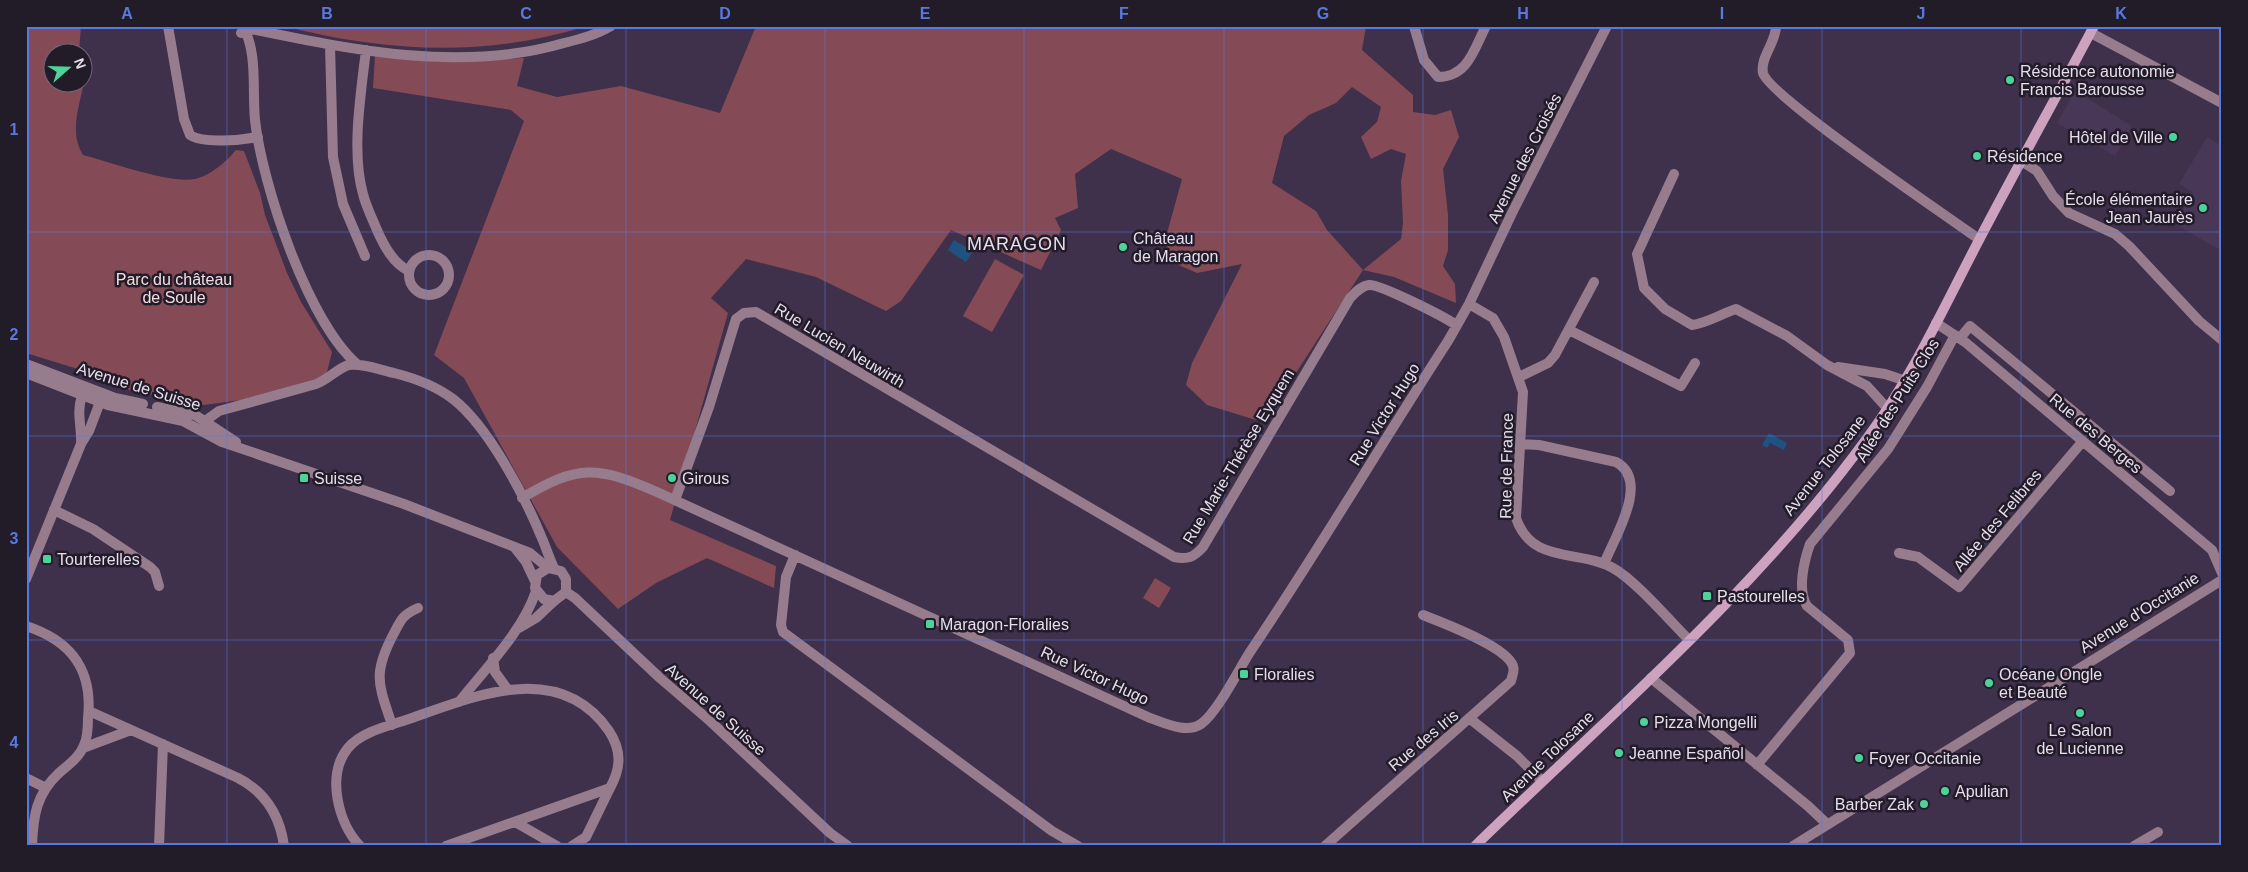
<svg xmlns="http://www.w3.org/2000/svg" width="2248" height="872" font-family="Arial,sans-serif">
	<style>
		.built { fill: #493758 }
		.green { fill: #844b56; fill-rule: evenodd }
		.water { fill: #205281 }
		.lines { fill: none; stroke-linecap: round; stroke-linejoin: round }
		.minor { stroke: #977c8e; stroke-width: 10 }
		.tertiary { stroke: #977c8e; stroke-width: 10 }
		.secondary { stroke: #cda2bf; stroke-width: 10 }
		.grid { fill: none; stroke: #5979df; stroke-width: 1; stroke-opacity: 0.55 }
		.poi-dot { fill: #4dd39a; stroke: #221b28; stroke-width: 2 }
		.labels { text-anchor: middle; stroke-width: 5; stroke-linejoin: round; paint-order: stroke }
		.poi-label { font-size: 16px; fill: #e6ddee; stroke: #221b28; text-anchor: start }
		.street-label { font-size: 16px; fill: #e6ddee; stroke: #221b28 }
		.park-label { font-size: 16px; fill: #f3dde0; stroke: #221b28 }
		.neighbourhood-label { font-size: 18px; letter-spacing: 1px; fill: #e6ddee; stroke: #221b28 }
		.neatline { fill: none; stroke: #5979df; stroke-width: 2 }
		.grid-label { font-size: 16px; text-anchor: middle; font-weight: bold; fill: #5979df }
	</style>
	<rect width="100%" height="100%" fill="#3f304b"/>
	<!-- built -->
	<path class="built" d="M 2075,91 L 2132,126 L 2115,156 L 2057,123 Z
		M 2207,137 L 2222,146 L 2222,251 L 2175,224 L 2193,192 L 2179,184 Z"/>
	<!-- green -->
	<path class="green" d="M 26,26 L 81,26 L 79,52 L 52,52 L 52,82 L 78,83 L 83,87 C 78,110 70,134 83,155 C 110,162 170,184 195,179 C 210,176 227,161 236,150 L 244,151 L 260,193 L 265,215 L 287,273 L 301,302 L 332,352 L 326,376 L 241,400 L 204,405 L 132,391 L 97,375 L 26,353 Z
		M 283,26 L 587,26 C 483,58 387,52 283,26 Z
		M 756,26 L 1366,26 L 1362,50 L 1413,95 L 1413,112 L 1435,115 L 1451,110 L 1459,137 L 1443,169 L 1448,215 L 1448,250 L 1443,266 L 1455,284 L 1456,303 L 1394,277 L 1363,270 L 1271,411 L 1256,420 L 1207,405 L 1186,385 L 1192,363 L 1242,264 L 1197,273 L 1167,260 L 1166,237 L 1182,179 L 1111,149 L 1075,174 L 1078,208 L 1055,218 L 1061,230 L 1041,270 L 951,230 L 901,301 L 886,311 L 816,277 L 746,259 L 711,298 L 728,313 L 670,520 L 776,566 L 774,588 L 707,558 L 656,583 L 618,609 L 557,547 L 464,378 L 434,355 L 524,121 L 511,110 L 373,88 L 375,55 L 438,62 L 524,58 L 517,86 L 557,97 L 621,86 L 720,113 ZM 1352,87 L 1381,107 L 1377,122 L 1361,137 L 1371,159 L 1391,149 L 1406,154 L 1401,181 L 1403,223 L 1401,239 L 1363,270 L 1327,230 L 1316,211 L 1272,183 L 1284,136 L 1309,115 L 1336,103 Z
		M 995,259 L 1024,275 L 992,332 L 963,316 Z
		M 1155,578 L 1171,588 L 1159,608 L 1143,598 Z"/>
	<!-- water -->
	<path class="water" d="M 954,240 L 973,251 L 966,262 L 948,250 Z
		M 1769,433 L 1787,443 L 1784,450 L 1770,443 L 1767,448 L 1762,445 Z"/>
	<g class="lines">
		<!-- minor -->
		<path class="minor" d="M 168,26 L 184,119 L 190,135 C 203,144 242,140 258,137
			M 243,26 C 258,54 252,89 255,120 C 262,184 308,323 358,365
			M 1414,26 L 1424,60 L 1438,77 C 1468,77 1474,49 1486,26
			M 1776,26 C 1776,43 1760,57 1763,73 C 1768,95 1949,218 1979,239
			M 241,33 L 251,29 C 353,50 461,73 564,43 C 580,39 596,35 611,26
			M 2091,33 L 2222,103
			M 330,45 L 333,157 L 343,204 L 365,256
			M 366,50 C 361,93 351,152 363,194 C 366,206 372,218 377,230 C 384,246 393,263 409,271
			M 2023,162 L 2037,171 L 2053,196 L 2069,213 L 2115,234 L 2129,246 L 2199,321 L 2222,340
			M 1674,174 L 1637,254 L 1644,288 L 1665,309 L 1692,325 C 1707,323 1721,314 1736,309 L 1787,336 L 1827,365 L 1867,386 L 1887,408
			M409 275a20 20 0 1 1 40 0a20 20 0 1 1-40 0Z
			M 1469,304 L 1493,318 L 1504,337 L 1523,392 L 1516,518 C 1532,565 1578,549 1613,568 C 1635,580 1670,621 1689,640
			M 1936,323 L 1965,342 L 2212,550 L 2222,573
			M 1569,330 L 1681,386 L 1695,363
			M 1960,338 L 1970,326 L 2170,491
			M 1838,367 L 1885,374 L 1903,380
			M 1519,377 L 1548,363 L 1555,355 L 1594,282
			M 205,428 L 205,421 L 219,411 L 316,384 C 328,380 339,367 349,365 C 363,363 380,370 394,373 C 414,378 436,386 453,399 C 488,426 524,495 541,536 C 546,547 549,558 554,568
			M 1520,444 L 1539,445 L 1616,462 C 1651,481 1614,538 1604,564
			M 522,498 C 578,464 598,466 657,492 L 1150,718 C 1165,723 1186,734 1201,724 C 1217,713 1239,669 1250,652 C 1319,550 1381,444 1448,341 L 1469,304 L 1512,213 L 1607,26
			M 675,500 L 709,407 L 736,319 L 744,313 L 756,312 L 1174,557 C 1188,560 1194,557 1203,547 L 1350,298 C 1356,292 1361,286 1369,285 C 1380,284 1445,317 1456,325
			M 54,510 L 93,529 L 150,567 L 155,572 L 159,586
			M 1899,553 L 1918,557 L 1959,587 L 2083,441
			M 795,555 L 786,577 L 781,625 L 783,632 L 1052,831 L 1078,846
			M 26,626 C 72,641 93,670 88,718 C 88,727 88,737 84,745 C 80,757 68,765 59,773 C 36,794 33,817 32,846
			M 519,628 L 536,618 L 554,601
			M 493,658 L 495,672 L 508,690
			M 1651,678 L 1808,806 L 1827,824
			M 459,702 C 485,669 523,631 536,591
			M 89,711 L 238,778 C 265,792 280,816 284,846
			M 1469,718 L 1517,756 L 1542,781
			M 392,725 C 379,685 372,675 393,635 C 401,620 402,615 418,608
			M 83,748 L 131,730
			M 1757,765 L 1850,653 L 1848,640 L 1807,606 C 1797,590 1804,561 1810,544 L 1888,449 L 1927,387 L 1955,335
			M 26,778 L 46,788
			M 515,822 L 557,846
			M 159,846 L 163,744
			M 360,846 C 338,823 326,775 348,748 C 362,731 392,725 412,718 C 477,695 560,660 609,731 C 622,751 621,768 610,788 L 446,846
			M 572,846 L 586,837 L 610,788
			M 1325,846 L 1511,681 C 1512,676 1515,671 1513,666 C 1506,646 1443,623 1423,615
			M 1793,846 L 2222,580
			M 2134,846 L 2158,832"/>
		<!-- tertiary -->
		<path class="tertiary" d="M 26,364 L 115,398 L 143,404
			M 26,373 L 108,405 L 183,421 L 222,442 L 404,504 L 530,553 L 548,568 L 561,571 L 566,579 L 566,592 L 554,601 L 544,599 L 535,588 L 537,575 L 548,568
			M 157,407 L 195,415 L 236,442
			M 81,444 C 82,427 76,412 82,396 L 88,393
			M 515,548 L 526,562 L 535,581
			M 26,579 L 81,444 L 89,431 L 100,402 L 97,397
			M 566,592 L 575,598 L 660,678 L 710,721 L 830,833 L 848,846"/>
		<!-- secondary -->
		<path class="secondary" d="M 1475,846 C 1610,715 1757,590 1868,437 C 1912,377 1944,307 1978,242 C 2016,169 2056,98 2094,26"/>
	</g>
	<!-- grid -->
	<path class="grid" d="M 227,26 L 227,846M 426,26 L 426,846M 626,26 L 626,846M 825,26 L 825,846M 1024,26 L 1024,846M 1224,26 L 1224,846M 1423,26 L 1423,846M 1622,26 L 1622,846M 1822,26 L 1822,846M 2021,26 L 2021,846M 26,232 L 2222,232M 26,436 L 2222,436M 26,640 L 2222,640"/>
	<!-- markers -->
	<g class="poi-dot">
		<circle cx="2010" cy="80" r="5"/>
		<circle cx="2173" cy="137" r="5"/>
		<circle cx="1977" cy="156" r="5"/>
		<circle cx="2203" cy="208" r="5"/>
		<circle cx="1123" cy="247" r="5"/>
		<rect x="299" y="473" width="10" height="10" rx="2.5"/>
		<circle cx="672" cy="478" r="5"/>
		<rect x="42" y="554" width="10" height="10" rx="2.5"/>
		<rect x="1702" y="591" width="10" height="10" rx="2.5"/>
		<rect x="925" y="619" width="10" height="10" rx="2.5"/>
		<rect x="1239" y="669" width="10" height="10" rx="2.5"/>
		<circle cx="1989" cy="683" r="5"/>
		<circle cx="2080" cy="713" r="5"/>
		<circle cx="1644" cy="722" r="5"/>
		<circle cx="1619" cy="753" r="5"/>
		<circle cx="1859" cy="758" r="5"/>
		<circle cx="1945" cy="791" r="5"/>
		<circle cx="1924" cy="804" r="5"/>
	</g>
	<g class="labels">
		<!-- poi labels -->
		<g class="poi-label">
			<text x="2020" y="77">Résidence autonomie<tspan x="2020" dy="18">Francis Barousse</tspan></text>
			<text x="2163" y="143" text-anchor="end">Hôtel de Ville</text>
			<text x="1987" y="162">Résidence</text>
			<text x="2193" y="205" text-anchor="end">École élémentaire<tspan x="2193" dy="18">Jean Jaurès</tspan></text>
			<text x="1133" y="244">Château<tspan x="1133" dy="18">de Maragon</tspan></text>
			<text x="314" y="484">Suisse</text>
			<text x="682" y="484">Girous</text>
			<text x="57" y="565">Tourterelles</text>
			<text x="1717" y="602">Pastourelles</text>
			<text x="940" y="630">Maragon-Floralies</text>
			<text x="1254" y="680">Floralies</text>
			<text x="1999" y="680">Océane Ongle<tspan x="1999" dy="18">et Beauté</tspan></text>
			<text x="1654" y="728">Pizza Mongelli</text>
			<text x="2080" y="736" text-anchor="middle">Le Salon<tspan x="2080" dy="18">de Lucienne</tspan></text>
			<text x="1629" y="759">Jeanne Español</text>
			<text x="1869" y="764">Foyer Occitanie</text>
			<text x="1955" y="797">Apulian</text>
			<text x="1914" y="810" text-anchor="end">Barber Zak</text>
		</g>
		<!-- street labels -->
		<g class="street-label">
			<text transform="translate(1524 158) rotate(-63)" y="6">Avenue des Croisés</text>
			<text transform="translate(840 345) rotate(31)" y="6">Rue Lucien Neuwirth</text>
			<text transform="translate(139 386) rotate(17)" y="6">Avenue de Suisse</text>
			<text transform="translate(1897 400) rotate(-58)" y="6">Allée des Puits Clos</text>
			<text transform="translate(1384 414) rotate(-58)" y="6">Rue Victor Hugo</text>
			<text transform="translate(2096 433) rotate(40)" y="6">Rue des Berges</text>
			<text transform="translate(1238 456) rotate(-59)" y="6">Rue Marie-Thérèse Eyquem</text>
			<text transform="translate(1824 465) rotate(-52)" y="6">Avenue Tolosane</text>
			<text transform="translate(1506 466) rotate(-89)" y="6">Rue de France</text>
			<text transform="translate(1997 520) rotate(-50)" y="6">Allée des Felibres</text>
			<text transform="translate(2139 612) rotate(-32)" y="6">Avenue d'Occitanie</text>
			<text transform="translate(1095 675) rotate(25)" y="6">Rue Victor Hugo</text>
			<text transform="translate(716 709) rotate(42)" y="6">Avenue de Suisse</text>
			<text transform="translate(1423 740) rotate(-40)" y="6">Rue des Iris</text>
			<text transform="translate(1547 756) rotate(-44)" y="6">Avenue Tolosane</text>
		</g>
		<!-- park labels -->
		<g class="park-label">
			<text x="174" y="285">Parc du château<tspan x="174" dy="18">de Soule</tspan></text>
		</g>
		<!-- neighbourhood labels -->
		<g class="neighbourhood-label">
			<text x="1017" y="250">MARAGON</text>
		</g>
	</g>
	<!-- border -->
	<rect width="2248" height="872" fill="none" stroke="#221b28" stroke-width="55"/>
	<!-- north arrow -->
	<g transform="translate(68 68) rotate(70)"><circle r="24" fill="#221b28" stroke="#706977"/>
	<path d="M0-4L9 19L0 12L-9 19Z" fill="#4dd39a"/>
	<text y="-8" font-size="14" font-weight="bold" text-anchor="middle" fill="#e6ddee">N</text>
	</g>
	<rect x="28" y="28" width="2192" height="816" class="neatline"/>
	<g class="grid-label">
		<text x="127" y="19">A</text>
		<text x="327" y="19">B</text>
		<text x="526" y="19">C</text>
		<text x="725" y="19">D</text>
		<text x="925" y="19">E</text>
		<text x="1124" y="19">F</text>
		<text x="1323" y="19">G</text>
		<text x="1523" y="19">H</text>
		<text x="1722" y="19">I</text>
		<text x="1921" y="19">J</text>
		<text x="2121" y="19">K</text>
		<text x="14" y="135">1</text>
		<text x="14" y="340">2</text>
		<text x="14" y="544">3</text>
		<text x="14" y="748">4</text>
	</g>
</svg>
